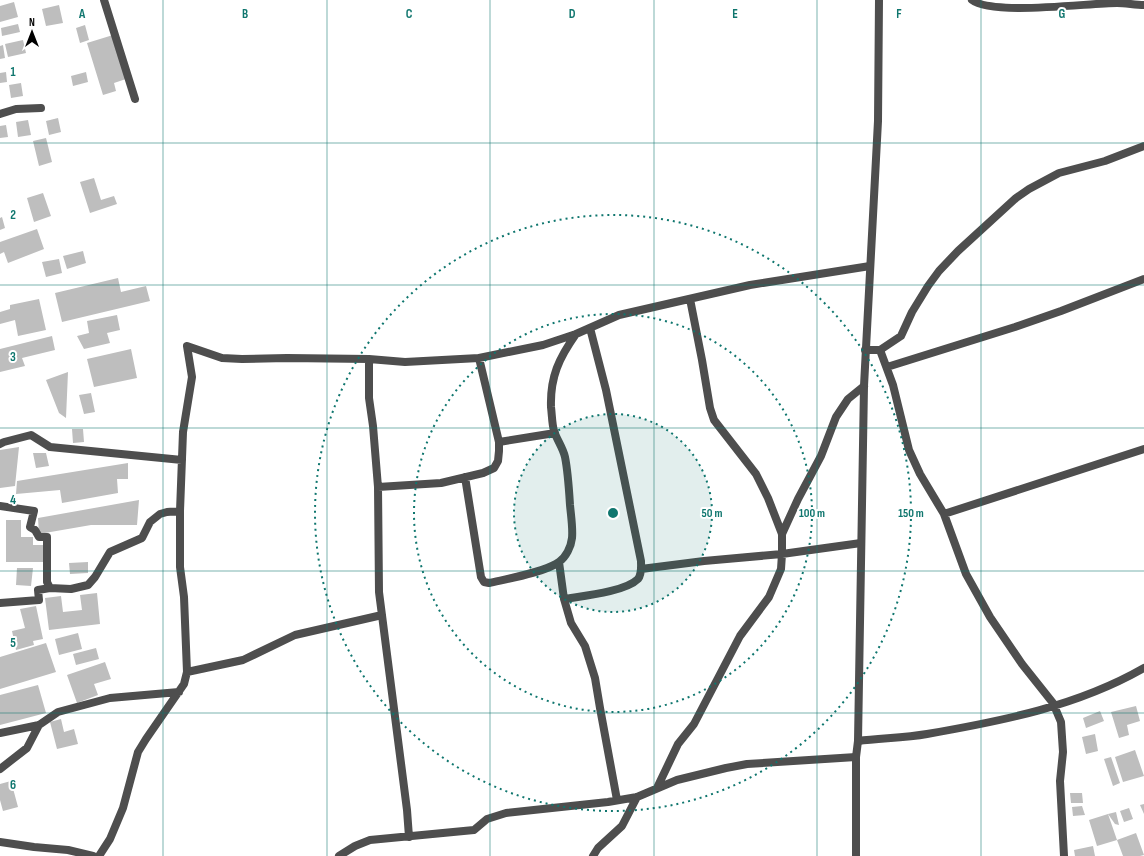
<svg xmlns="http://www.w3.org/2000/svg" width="1144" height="856" font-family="'Sofia Sans Condensed',sans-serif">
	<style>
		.building { fill: #bebebe }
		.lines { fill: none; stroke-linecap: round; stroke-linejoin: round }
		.minor { stroke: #4e4e4e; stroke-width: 8 }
		.tertiary { stroke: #4e4e4e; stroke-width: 8 }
		.grid { fill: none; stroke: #0f766e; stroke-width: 1; stroke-opacity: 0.55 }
		.ring { fill: none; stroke: #0f766e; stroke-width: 2; stroke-dasharray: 2 4 }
		.grid-label { font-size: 13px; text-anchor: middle; font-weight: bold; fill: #0f766e; stroke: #fff; stroke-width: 4; stroke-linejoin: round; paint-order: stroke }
		.centre { fill: #0f766e; stroke: #fff; stroke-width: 2 }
		.ring-label { font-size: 12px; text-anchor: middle; font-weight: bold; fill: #0f766e; stroke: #fff; stroke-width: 4; stroke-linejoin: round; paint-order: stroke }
	</style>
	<rect width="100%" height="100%" fill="#fff"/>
	<!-- building -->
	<path class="building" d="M 14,2 L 18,17 L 0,22 L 0,6 Z
		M 59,5 L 63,23 L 46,26 L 42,9 Z
		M 18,24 L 20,32 L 2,36 L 1,28 Z
		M 85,25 L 89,40 L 80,43 L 76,28 Z
		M 113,35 L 126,79 L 114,83 L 116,91 L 103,95 L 87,43 Z
		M 23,40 L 26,53 L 8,57 L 5,44 Z
		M 3,45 L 5,58 L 0,59 L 0,46 Z
		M 6,72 L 7,82 L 0,83 L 0,73 Z
		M 86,72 L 88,82 L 73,86 L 71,76 Z
		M 21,83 L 23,96 L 11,98 L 9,85 Z
		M 58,118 L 61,132 L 49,135 L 46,121 Z
		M 28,120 L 31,135 L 18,137 L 16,122 Z
		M 6,125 L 8,137 L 0,138 L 0,126 Z
		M 46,138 L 52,162 L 39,166 L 33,141 Z
		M 94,178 L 101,200 L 114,196 L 117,204 L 90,213 L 80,182 Z
		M 43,193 L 51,216 L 34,222 L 27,198 Z
		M 2,217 L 5,228 L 0,230 L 0,218 Z
		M 37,229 L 44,249 L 8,263 L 4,252 L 0,254 L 0,242 Z
		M 83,251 L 86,263 L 67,269 L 63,256 Z
		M 59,259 L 62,273 L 46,277 L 42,262 Z
		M 118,278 L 121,292 L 146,286 L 150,301 L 62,322 L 55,293 Z
		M 39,299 L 46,330 L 18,336 L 15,320 L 0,324 L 0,312 L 10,309 L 10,305 Z
		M 117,315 L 120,330 L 107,333 L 110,343 L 84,349 L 77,336 L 89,333 L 87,321 Z
		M 52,336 L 55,350 L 22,358 L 25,366 L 0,372 L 0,349 Z
		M 131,349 L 137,378 L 94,387 L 87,359 Z
		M 68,372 L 66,418 L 59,413 L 46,380 Z
		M 91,393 L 95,412 L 84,414 L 79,395 Z
		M 72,429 L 83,429 L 84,442 L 73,443 Z
		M 19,447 L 15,486 L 0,488 L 0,450 Z
		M 33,453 L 46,453 L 49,466 L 36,468 Z
		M 128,463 L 128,479 L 117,479 L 118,493 L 62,503 L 60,490 L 16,494 L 17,481 Z
		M 139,500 L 137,525 L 91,525 L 39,534 L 38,518 Z
		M 6,520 L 21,520 L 21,537 L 33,537 L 33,545 L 45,545 L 45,562 L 6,562 Z
		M 88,562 L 88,573 L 70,574 L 69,563 Z
		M 17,568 L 33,568 L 31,586 L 16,585 Z
		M 97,593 L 100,624 L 49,630 L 45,598 L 61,596 L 63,612 L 82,610 L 80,595 Z
		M 36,606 L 43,639 L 33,641 L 34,645 L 16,650 L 12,631 L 25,628 L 20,609 Z
		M 78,633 L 82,649 L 59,655 L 55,639 Z
		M 46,643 L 56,672 L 0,689 L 0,657 Z
		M 96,648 L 99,659 L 76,665 L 73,654 Z
		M 105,662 L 111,679 L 94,684 L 98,695 L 77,703 L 67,675 Z
		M 38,685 L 46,713 L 0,725 L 0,695 Z
		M 1136,706 L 1140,721 L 1127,725 L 1129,735 L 1119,738 L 1111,712 Z
		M 1100,711 L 1104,721 L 1086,728 L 1083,718 Z
		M 61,719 L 64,732 L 74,729 L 78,744 L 57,749 L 50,722 Z
		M 1095,734 L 1098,751 L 1086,754 L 1082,737 Z
		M 1135,750 L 1144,776 L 1123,782 L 1115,757 Z
		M 1111,757 L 1120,783 L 1113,786 L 1104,759 Z
		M 11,781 L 18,807 L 3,811 L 0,800 L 0,784 Z
		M 1070,793 L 1082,793 L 1083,803 L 1071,803 Z
		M 1144,804 L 1144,814 L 1140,805 Z
		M 1082,806 L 1085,815 L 1073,816 L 1072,807 Z
		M 1129,808 L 1133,819 L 1124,822 L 1120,811 Z
		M 1116,812 L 1119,825 L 1115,824 L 1108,814 L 1117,840 L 1097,846 L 1089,820 L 1108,814 Z
		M 1136,833 L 1144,855 L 1140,856 L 1123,856 L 1117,840 Z
		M 1093,846 L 1095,856 L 1075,856 L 1074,850 Z"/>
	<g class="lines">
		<!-- minor -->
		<path class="minor" d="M 104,0 L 135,99
			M 972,0 C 992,16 1088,3 1117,3 C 1126,3 1135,5 1144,5
			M 0,114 L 16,109 L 41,108
			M 865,350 L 880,350 L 901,336 L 912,312 L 928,286 L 939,271 L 958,251 L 1016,198 L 1029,189 L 1059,173 L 1105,161 L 1144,146
			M 880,350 L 893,385 L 909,450 L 920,474 L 944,514 L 966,574 L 990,617 L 1022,664 L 1053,703 L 1061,722 L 1063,752 L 1060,781 L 1064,856
			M 369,359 L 369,398 L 373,426 L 378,487 L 379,592 L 407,810 L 409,837
			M 887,367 L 1015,327 L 1061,311 L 1144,279
			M 499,442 L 555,433
			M 0,444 L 4,442 L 31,435 L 50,447 L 182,460
			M 465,477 L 481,577 L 484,582 L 489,583 C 506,579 546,572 559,562 C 566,557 571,547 572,538 C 573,528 571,516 570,505 C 569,489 568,472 565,457 C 563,448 557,440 554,431 C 552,424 552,415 551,407 C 550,377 559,358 576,334
			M 378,487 L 441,483 L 483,473 L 494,468 L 498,461 L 499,451 L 499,442 L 479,358
			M 0,506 L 34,511 L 30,527 L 35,530 L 39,537 L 47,537 L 47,582 L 50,588
			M 944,514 L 1144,449
			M 782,534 L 798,499 L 821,456 L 836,417 L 848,399 L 864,386
			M 559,562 L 564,599 L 571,623 L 585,646 L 595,678 L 600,708 L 617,800
			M 641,569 L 704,561 L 782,554 L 861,543
			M 564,599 C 582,596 625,592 638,579 C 642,574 641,567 641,561 L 606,390 L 590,328
			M 0,603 L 39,600 L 38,590 L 50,588 L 71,589 L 88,585 L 95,577 L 110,552 L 142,538 L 150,522 L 160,514 L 167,512 L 180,511
			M 187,672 L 243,660 L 295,635 L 382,615
			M 0,733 L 39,725 L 58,712 L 110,698 L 179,692
			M 858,741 C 881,738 904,738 927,734 C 1002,721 1078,706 1144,668
			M 0,769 L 27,748 L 39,725
			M 657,788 L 678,744 L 694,724 L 740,636 L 769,597 L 781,569 L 782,554 L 782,534 L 768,498 L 756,474 L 714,420 L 710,408 L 702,360 L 690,299
			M 0,842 L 34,847 L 68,850 L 93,856
			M 99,856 L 110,839 L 123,808 L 138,752 L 146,739 L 184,684 L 187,672 L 184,597 L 180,567 L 180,511 L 183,432 L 192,377 L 187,346 L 222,358 L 242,359 L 287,358 L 369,359 L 405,362 L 479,358 L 543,345 L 576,334 L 619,315 L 750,285 L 870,266
			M 339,856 L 355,846 L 370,840 L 474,830 L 487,819 L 506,813 L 608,802 L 637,797 L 677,780 L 726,768 L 747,764 L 856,757
			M 593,856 L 598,848 L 622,826 L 637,797"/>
		<!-- tertiary -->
		<path class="tertiary" d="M 856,856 L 856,757 L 858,741 L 864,386 L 878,121 L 879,0"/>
	</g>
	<!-- grid -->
	<path class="grid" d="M 163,0 L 163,856M 327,0 L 327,856M 490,0 L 490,856M 654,0 L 654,856M 817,0 L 817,856M 981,0 L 981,856M 0,143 L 1144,143M 0,285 L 1144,285M 0,428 L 1144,428M 0,571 L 1144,571M 0,713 L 1144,713"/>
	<!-- distance rings -->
	<circle cx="613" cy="513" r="99" fill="#0f766e" fill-opacity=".12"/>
	<g class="ring">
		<circle cx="613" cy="513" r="99"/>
		<circle cx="613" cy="513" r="199"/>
		<circle cx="613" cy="513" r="298"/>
	</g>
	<g class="grid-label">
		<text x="82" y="18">A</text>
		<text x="245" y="18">B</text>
		<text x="409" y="18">C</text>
		<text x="572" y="18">D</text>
		<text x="735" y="18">E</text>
		<text x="899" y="18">F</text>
		<text x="1062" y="18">G</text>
		<text x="13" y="76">1</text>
		<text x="13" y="219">2</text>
		<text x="13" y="361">3</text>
		<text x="13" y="504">4</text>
		<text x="13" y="647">5</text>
		<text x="13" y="789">6</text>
	</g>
	<circle cx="613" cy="513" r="6" class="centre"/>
	<g class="ring-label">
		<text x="712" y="517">50 m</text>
		<text x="812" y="517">100 m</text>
		<text x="911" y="517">150 m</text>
	</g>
	<!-- north arrow -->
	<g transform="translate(32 32)" stroke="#ffffff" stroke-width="3" paint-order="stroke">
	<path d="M0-3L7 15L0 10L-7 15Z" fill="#000000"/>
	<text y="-6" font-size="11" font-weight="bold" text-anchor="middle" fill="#000000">N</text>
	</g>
</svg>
